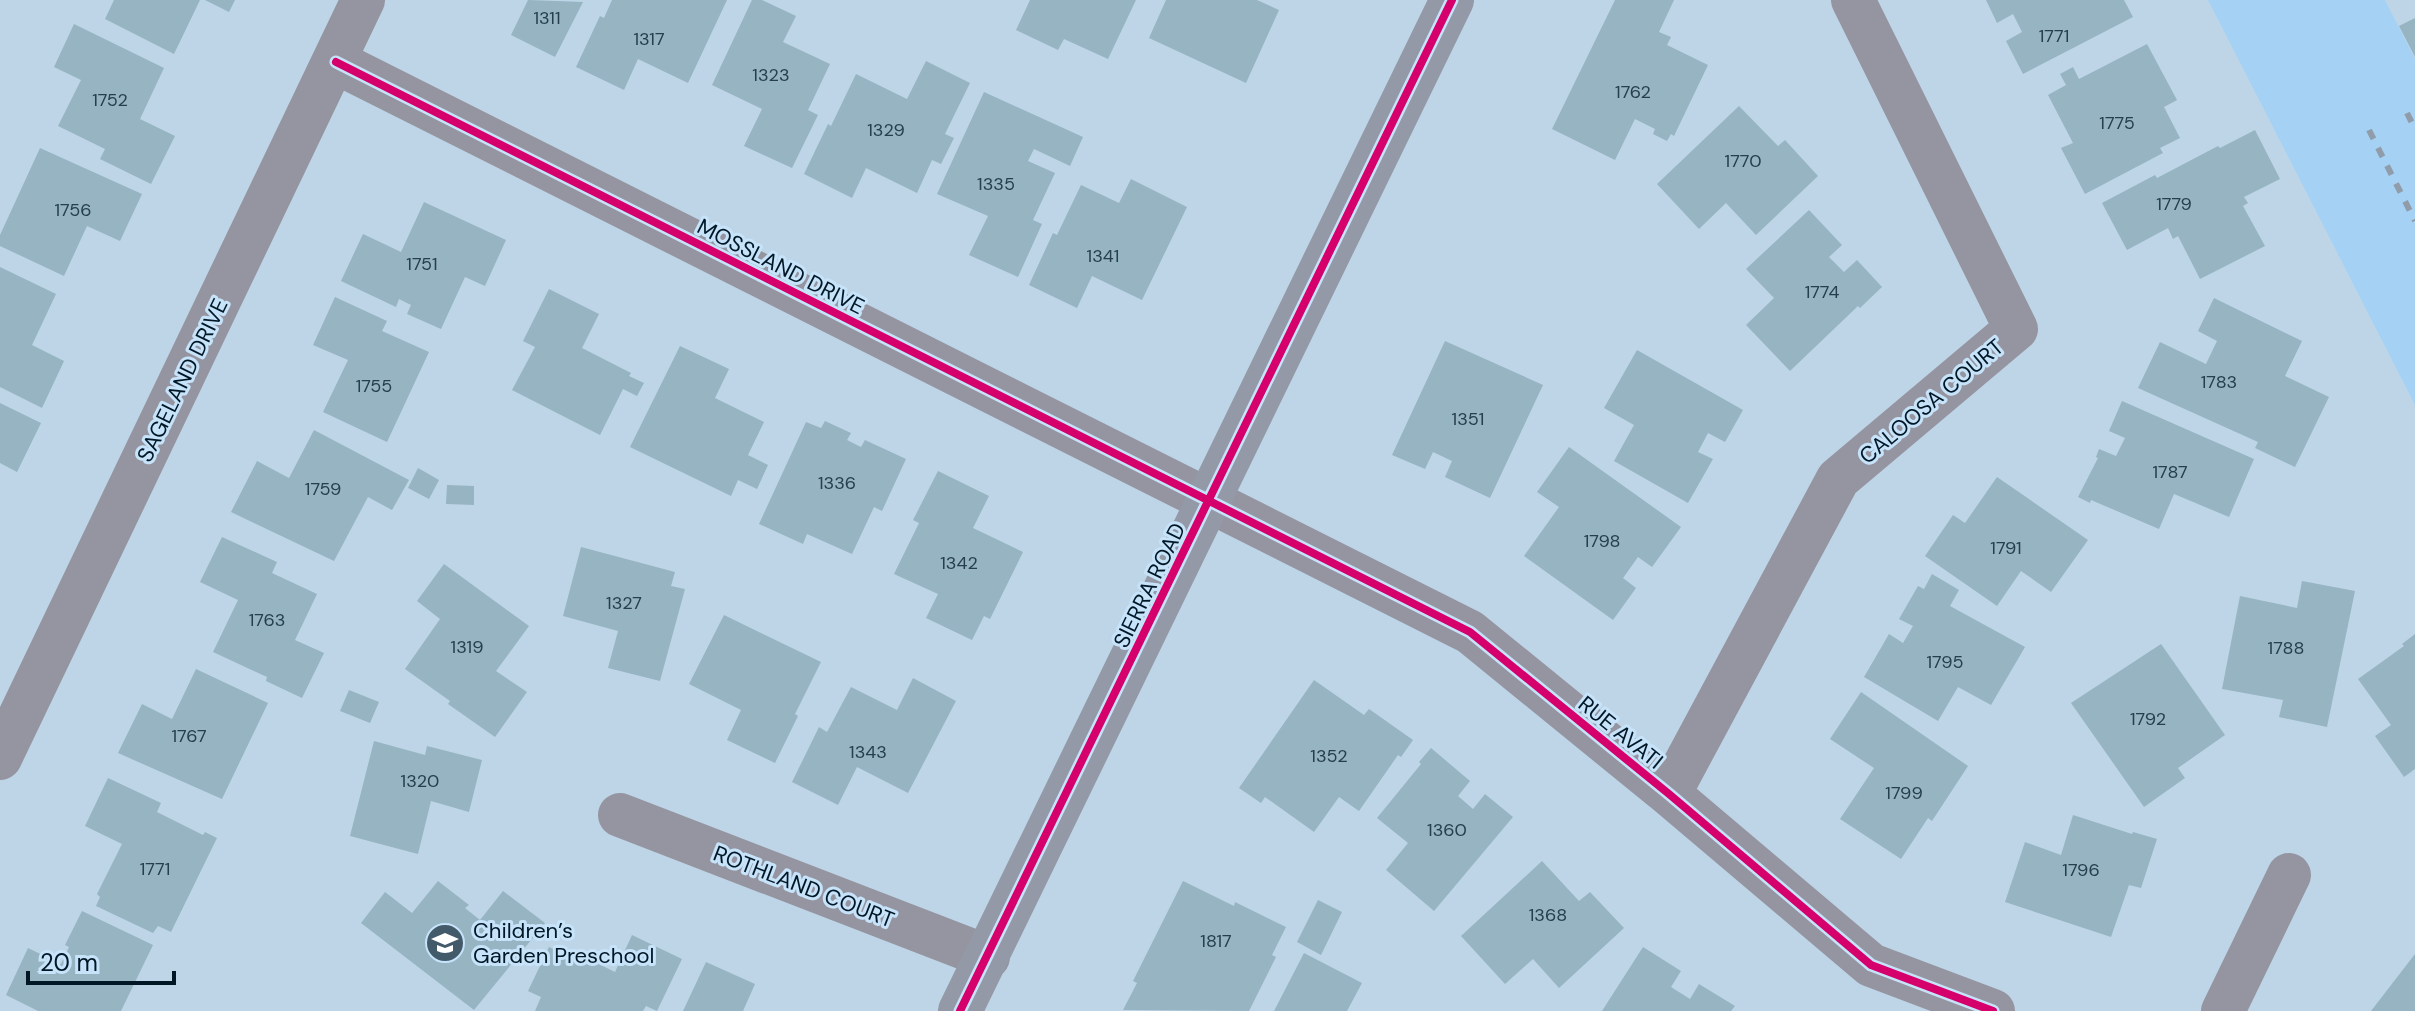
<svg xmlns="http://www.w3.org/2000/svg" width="2415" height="1011" font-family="'DM Sans',sans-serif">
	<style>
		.built { fill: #a5d2f4 }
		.building { fill: #96b4c2 }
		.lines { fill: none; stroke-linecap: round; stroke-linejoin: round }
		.minor { stroke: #9595a1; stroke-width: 44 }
		.major { stroke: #9399a7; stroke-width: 44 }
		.rail { stroke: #909caa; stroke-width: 6; stroke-dasharray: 10 10; stroke-linecap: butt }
		.cycleway-casing { stroke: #c7e3f9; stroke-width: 13 }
		.cycleway { stroke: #d6006c; stroke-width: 8 }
		.labels { text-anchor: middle; stroke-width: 6; stroke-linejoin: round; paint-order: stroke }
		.number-label { font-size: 18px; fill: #263e4d }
		.street-label { font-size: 22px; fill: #011726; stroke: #c7e3f9 }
		.poi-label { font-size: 22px; fill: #011726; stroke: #c7e3f9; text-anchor: start }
	</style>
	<rect width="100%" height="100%" fill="#bed5e7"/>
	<!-- built -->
	<path class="built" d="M 2208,0 L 2385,0 L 2415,59 L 2415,405 Z"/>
	<!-- building -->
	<path class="building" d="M 114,0 L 200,0 L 174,54 L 105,19 Z
		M 205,0 L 235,0 L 229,12 Z
		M 528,0 L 583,2 L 555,57 L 511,35 Z
		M 612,0 L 727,0 L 688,83 L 638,59 L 624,90 L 576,67 L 600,16 L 604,18 Z
		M 752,0 L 762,0 L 796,16 L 783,42 L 830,64 L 808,110 L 818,115 L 792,168 L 744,146 L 762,109 L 712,85 Z
		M 1030,0 L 1136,0 L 1108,59 L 1064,39 L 1058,50 L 1016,30 Z
		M 1166,0 L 1257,0 L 1279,10 L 1246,83 L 1149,38 Z
		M 1615,0 L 1674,0 L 1659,32 L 1671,37 L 1667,45 L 1708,65 L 1674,136 L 1671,134 L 1667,141 L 1653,134 L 1655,129 L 1635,119 L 1615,160 L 1552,129 Z
		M 1986,0 L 2124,0 L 2133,17 L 2023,74 L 2006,41 L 2022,32 L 2013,14 L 1997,23 Z
		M 2415,18 L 2415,57 L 2399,26 Z
		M 74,24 L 164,68 L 140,119 L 175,136 L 151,184 L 100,159 L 105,149 L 58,126 L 81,80 L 54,67 Z
		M 2147,44 L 2177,100 L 2164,107 L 2180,138 L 2160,148 L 2163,153 L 2085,194 L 2061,148 L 2073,143 L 2048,95 L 2066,85 L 2060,74 L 2073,67 L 2079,79 Z
		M 926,61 L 970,83 L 945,134 L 954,138 L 941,164 L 932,160 L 917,193 L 866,168 L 852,198 L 804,174 L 828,124 L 831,126 L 856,74 L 907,99 Z
		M 984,92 L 1083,137 L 1070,166 L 1034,149 L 1028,161 L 1055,173 L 1033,220 L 1042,224 L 1018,277 L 969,255 L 988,216 L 937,194 Z
		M 1739,106 L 1778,146 L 1785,140 L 1818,176 L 1756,235 L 1726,203 L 1699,229 L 1657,184 Z
		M 2255,130 L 2280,179 L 2244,197 L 2248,203 L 2243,206 L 2265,246 L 2200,279 L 2178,236 L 2173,239 L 2168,228 L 2127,250 L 2102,203 L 2155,175 L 2157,178 L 2218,146 L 2220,148 Z
		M 40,148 L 142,194 L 120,241 L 87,226 L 64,276 L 0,246 L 0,235 Z
		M 1131,179 L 1187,207 L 1142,300 L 1092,276 L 1077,308 L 1029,285 L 1053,233 L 1057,235 L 1081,185 L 1119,203 Z
		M 424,202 L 506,240 L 485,286 L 465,277 L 441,329 L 407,314 L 411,305 L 399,299 L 396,307 L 341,281 L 363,234 L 401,252 Z
		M 1809,210 L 1842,245 L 1829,257 L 1844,272 L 1857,260 L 1882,287 L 1860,308 L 1858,306 L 1790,371 L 1746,325 L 1774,298 L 1746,269 Z
		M 0,267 L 56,294 L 32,345 L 64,361 L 42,408 L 0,387 Z
		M 549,289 L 599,314 L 582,348 L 631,373 L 629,376 L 644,383 L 637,396 L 623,389 L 600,435 L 512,390 L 535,347 L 523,341 Z
		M 335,297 L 387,321 L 382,331 L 429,352 L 387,442 L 323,412 L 348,360 L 313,345 Z
		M 2214,298 L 2302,341 L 2285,376 L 2329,397 L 2295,467 L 2255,448 L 2258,442 L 2138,388 L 2160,342 L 2206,364 L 2217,341 L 2198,331 Z
		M 1445,341 L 1543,385 L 1490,498 L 1445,477 L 1452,461 L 1433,452 L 1425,469 L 1392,455 Z
		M 680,346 L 729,369 L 715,398 L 764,422 L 748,455 L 768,465 L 757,489 L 738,480 L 731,496 L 630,447 Z
		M 1637,350 L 1743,410 L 1725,442 L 1708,433 L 1698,452 L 1713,459 L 1688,503 L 1614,461 L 1634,425 L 1604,408 Z
		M 2122,401 L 2254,459 L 2229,517 L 2174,494 L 2159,529 L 2091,500 L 2090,503 L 2078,497 L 2098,458 L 2096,457 L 2099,449 L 2116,456 L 2125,438 L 2109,431 Z
		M 0,403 L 41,423 L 17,472 L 0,463 Z
		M 825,421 L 851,433 L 847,440 L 861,447 L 865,440 L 906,459 L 882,511 L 874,507 L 852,554 L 807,534 L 803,544 L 759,524 L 806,422 L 821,428 Z
		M 314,430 L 409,480 L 392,510 L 368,497 L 334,561 L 231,512 L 257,461 L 289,478 Z
		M 1569,447 L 1681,527 L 1652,567 L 1638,557 L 1623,578 L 1636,588 L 1613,620 L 1524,556 L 1559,507 L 1537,492 Z
		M 418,468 L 439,480 L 429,499 L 408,488 Z
		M 938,471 L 989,496 L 973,528 L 1023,552 L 990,619 L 984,616 L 972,640 L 926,618 L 938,594 L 894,574 L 919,523 L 913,520 Z
		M 1997,477 L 2088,540 L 2051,592 L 2021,571 L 1997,606 L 1925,556 L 1953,515 L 1965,523 Z
		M 447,485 L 474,486 L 474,505 L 446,504 Z
		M 222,537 L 277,562 L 272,573 L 317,594 L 295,640 L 324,653 L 302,698 L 266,681 L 267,677 L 213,652 L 238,600 L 200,582 Z
		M 581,547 L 675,572 L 671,586 L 685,589 L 660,681 L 608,668 L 618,631 L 563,616 Z
		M 444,564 L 529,626 L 496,671 L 527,692 L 495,737 L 448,704 L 450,701 L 405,669 L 440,619 L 417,601 Z
		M 1932,574 L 1959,590 L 1950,606 L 2025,647 L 1991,705 L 1958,687 L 1938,721 L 1864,677 L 1889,634 L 1903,643 L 1913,626 L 1899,619 L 1918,586 L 1924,589 Z
		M 2302,581 L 2355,591 L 2327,727 L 2279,717 L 2283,700 L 2222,689 L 2240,596 L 2297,608 Z
		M 724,615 L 821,662 L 795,714 L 798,716 L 775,763 L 727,740 L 741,710 L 689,684 Z
		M 2415,634 L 2415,769 L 2404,777 L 2375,736 L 2391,725 L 2358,679 L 2404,646 L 2402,644 Z
		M 2161,644 L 2225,735 L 2178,768 L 2185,778 L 2144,807 L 2071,703 Z
		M 196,669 L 268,703 L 222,799 L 118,753 L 142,704 L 172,719 Z
		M 913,678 L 956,701 L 908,793 L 857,767 L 838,805 L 792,782 L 819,727 L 827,732 L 851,687 L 897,710 Z
		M 1314,680 L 1364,715 L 1369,709 L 1413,740 L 1401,757 L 1398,755 L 1359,811 L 1339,797 L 1314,832 L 1265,797 L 1261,803 L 1239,788 Z
		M 349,690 L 379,702 L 370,723 L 340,711 Z
		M 1861,692 L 1968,766 L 1932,821 L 1928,818 L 1901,859 L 1840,819 L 1874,768 L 1830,739 Z
		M 374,741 L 425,755 L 427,746 L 482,760 L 469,812 L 431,801 L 418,854 L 350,836 Z
		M 1431,748 L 1470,781 L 1458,796 L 1473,809 L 1485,794 L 1513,817 L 1434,911 L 1386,870 L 1408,843 L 1377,818 L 1421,764 L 1419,762 Z
		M 108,778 L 161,803 L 157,812 L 203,835 L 205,832 L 217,838 L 171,932 L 158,926 L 153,933 L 96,906 L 100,897 L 97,894 L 122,844 L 85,826 Z
		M 2073,815 L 2132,834 L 2133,832 L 2157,839 L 2141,888 L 2129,885 L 2111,937 L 2005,902 L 2025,842 L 2061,855 Z
		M 1542,861 L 1579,901 L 1590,892 L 1624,928 L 1559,988 L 1533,959 L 1505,984 L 1461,936 Z
		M 438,881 L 469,905 L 465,908 L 480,920 L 503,891 L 545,923 L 474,1010 L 361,923 L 385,892 L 412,913 Z
		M 1183,881 L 1234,906 L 1235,902 L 1286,927 L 1272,955 L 1276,957 L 1249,1011 L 1123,1010 L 1137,983 L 1133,981 Z
		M 1318,900 L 1342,912 L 1321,955 L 1297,942 Z
		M 82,911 L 153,945 L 121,1011 L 38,1011 L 6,995 L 28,948 L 61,964 L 69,947 L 65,945 Z
		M 632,935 L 682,959 L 657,1011 L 646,1006 L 643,1011 L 535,1011 L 541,997 L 528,991 L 549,947 L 564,954 L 566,948 L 615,972 Z
		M 1643,947 L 1681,971 L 1671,987 L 1690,999 L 1699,984 L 1735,1006 L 1731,1011 L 1602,1011 Z
		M 1304,953 L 1362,983 L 1347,1011 L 1274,1011 Z
		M 2415,954 L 2415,1011 L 2371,1011 Z
		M 706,962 L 755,984 L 743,1011 L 683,1011 Z"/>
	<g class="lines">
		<!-- minor -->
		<path class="minor" d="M 336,62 L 1470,632 L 1669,794 L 1871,965 L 1993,1011
			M 0,758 L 363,0
			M 1669,794 L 1838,479 L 2016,329 L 1853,0
			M 620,815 L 988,957
			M 2223,1011 L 2289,875"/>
		<!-- major -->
		<path class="major" d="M 960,1011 L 1452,0"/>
		<!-- rail -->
		<path class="rail" d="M 2407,113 L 2415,129
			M 2369,130 L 2415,221"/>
		<defs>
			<path id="cycleway" d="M 336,62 L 1470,632 L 1669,794 L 1871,965 L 1993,1011
				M 960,1011 L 1452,0"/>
		</defs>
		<!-- cycleway casing -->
		<use href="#cycleway" class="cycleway-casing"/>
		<!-- cycleway -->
		<use href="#cycleway" class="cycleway"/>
	</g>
	<!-- icons -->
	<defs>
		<symbol id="school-disc" viewBox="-11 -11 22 22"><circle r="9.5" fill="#435a6a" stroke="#c7e3f9"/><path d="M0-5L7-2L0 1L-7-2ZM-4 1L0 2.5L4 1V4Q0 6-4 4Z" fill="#fff"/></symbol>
	</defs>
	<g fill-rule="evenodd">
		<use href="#school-disc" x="423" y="921" width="44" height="44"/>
	</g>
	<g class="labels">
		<!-- number labels -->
		<g class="number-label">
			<text x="547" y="24">1311</text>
			<text x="2054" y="42">1771</text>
			<text x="649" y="45">1317</text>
			<text x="771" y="81">1323</text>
			<text x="1633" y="98">1762</text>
			<text x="110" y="106">1752</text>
			<text x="2117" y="129">1775</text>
			<text x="886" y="136">1329</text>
			<text x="1743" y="167">1770</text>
			<text x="996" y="190">1335</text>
			<text x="2174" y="210">1779</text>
			<text x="73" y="216">1756</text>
			<text x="1103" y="262">1341</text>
			<text x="422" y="270">1751</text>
			<text x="1822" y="298">1774</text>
			<text x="2219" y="388">1783</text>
			<text x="374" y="392">1755</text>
			<text x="1468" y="425">1351</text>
			<text x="2170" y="478">1787</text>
			<text x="837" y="489">1336</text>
			<text x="323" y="495">1759</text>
			<text x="1602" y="547">1798</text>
			<text x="2006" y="554">1791</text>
			<text x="959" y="569">1342</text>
			<text x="624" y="609">1327</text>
			<text x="267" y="626">1763</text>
			<text x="467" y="653">1319</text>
			<text x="2286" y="654">1788</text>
			<text x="1945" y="668">1795</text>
			<text x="2148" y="725">1792</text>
			<text x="189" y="742">1767</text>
			<text x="868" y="758">1343</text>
			<text x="1329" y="762">1352</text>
			<text x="420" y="787">1320</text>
			<text x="1904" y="799">1799</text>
			<text x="1447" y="836">1360</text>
			<text x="155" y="875">1771</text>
			<text x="2081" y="876">1796</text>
			<text x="1548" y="921">1368</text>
			<text x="1216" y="947">1817</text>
		</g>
		<!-- street labels -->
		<g class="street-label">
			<text transform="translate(781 266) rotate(27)" y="8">MOSSLAND DRIVE</text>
			<text transform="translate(182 380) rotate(-64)" y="8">SAGELAND DRIVE</text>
			<text transform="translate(1931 401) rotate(-40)" y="8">CALOOSA COURT</text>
			<text transform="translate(1149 585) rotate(-64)" y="8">SIERRA ROAD</text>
			<text transform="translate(1621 732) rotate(39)" y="8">RUE AVATI</text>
			<text transform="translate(804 886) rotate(21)" y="8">ROTHLAND COURT</text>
		</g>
		<!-- poi labels -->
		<g class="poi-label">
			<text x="473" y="938">Children’s<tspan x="473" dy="25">Garden Preschool</tspan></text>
		</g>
	</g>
	<!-- scale -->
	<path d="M28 971v12h146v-12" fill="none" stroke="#011726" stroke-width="4"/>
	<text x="40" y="971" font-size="24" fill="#011726" stroke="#c7e3f9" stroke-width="6" paint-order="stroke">20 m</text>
</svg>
